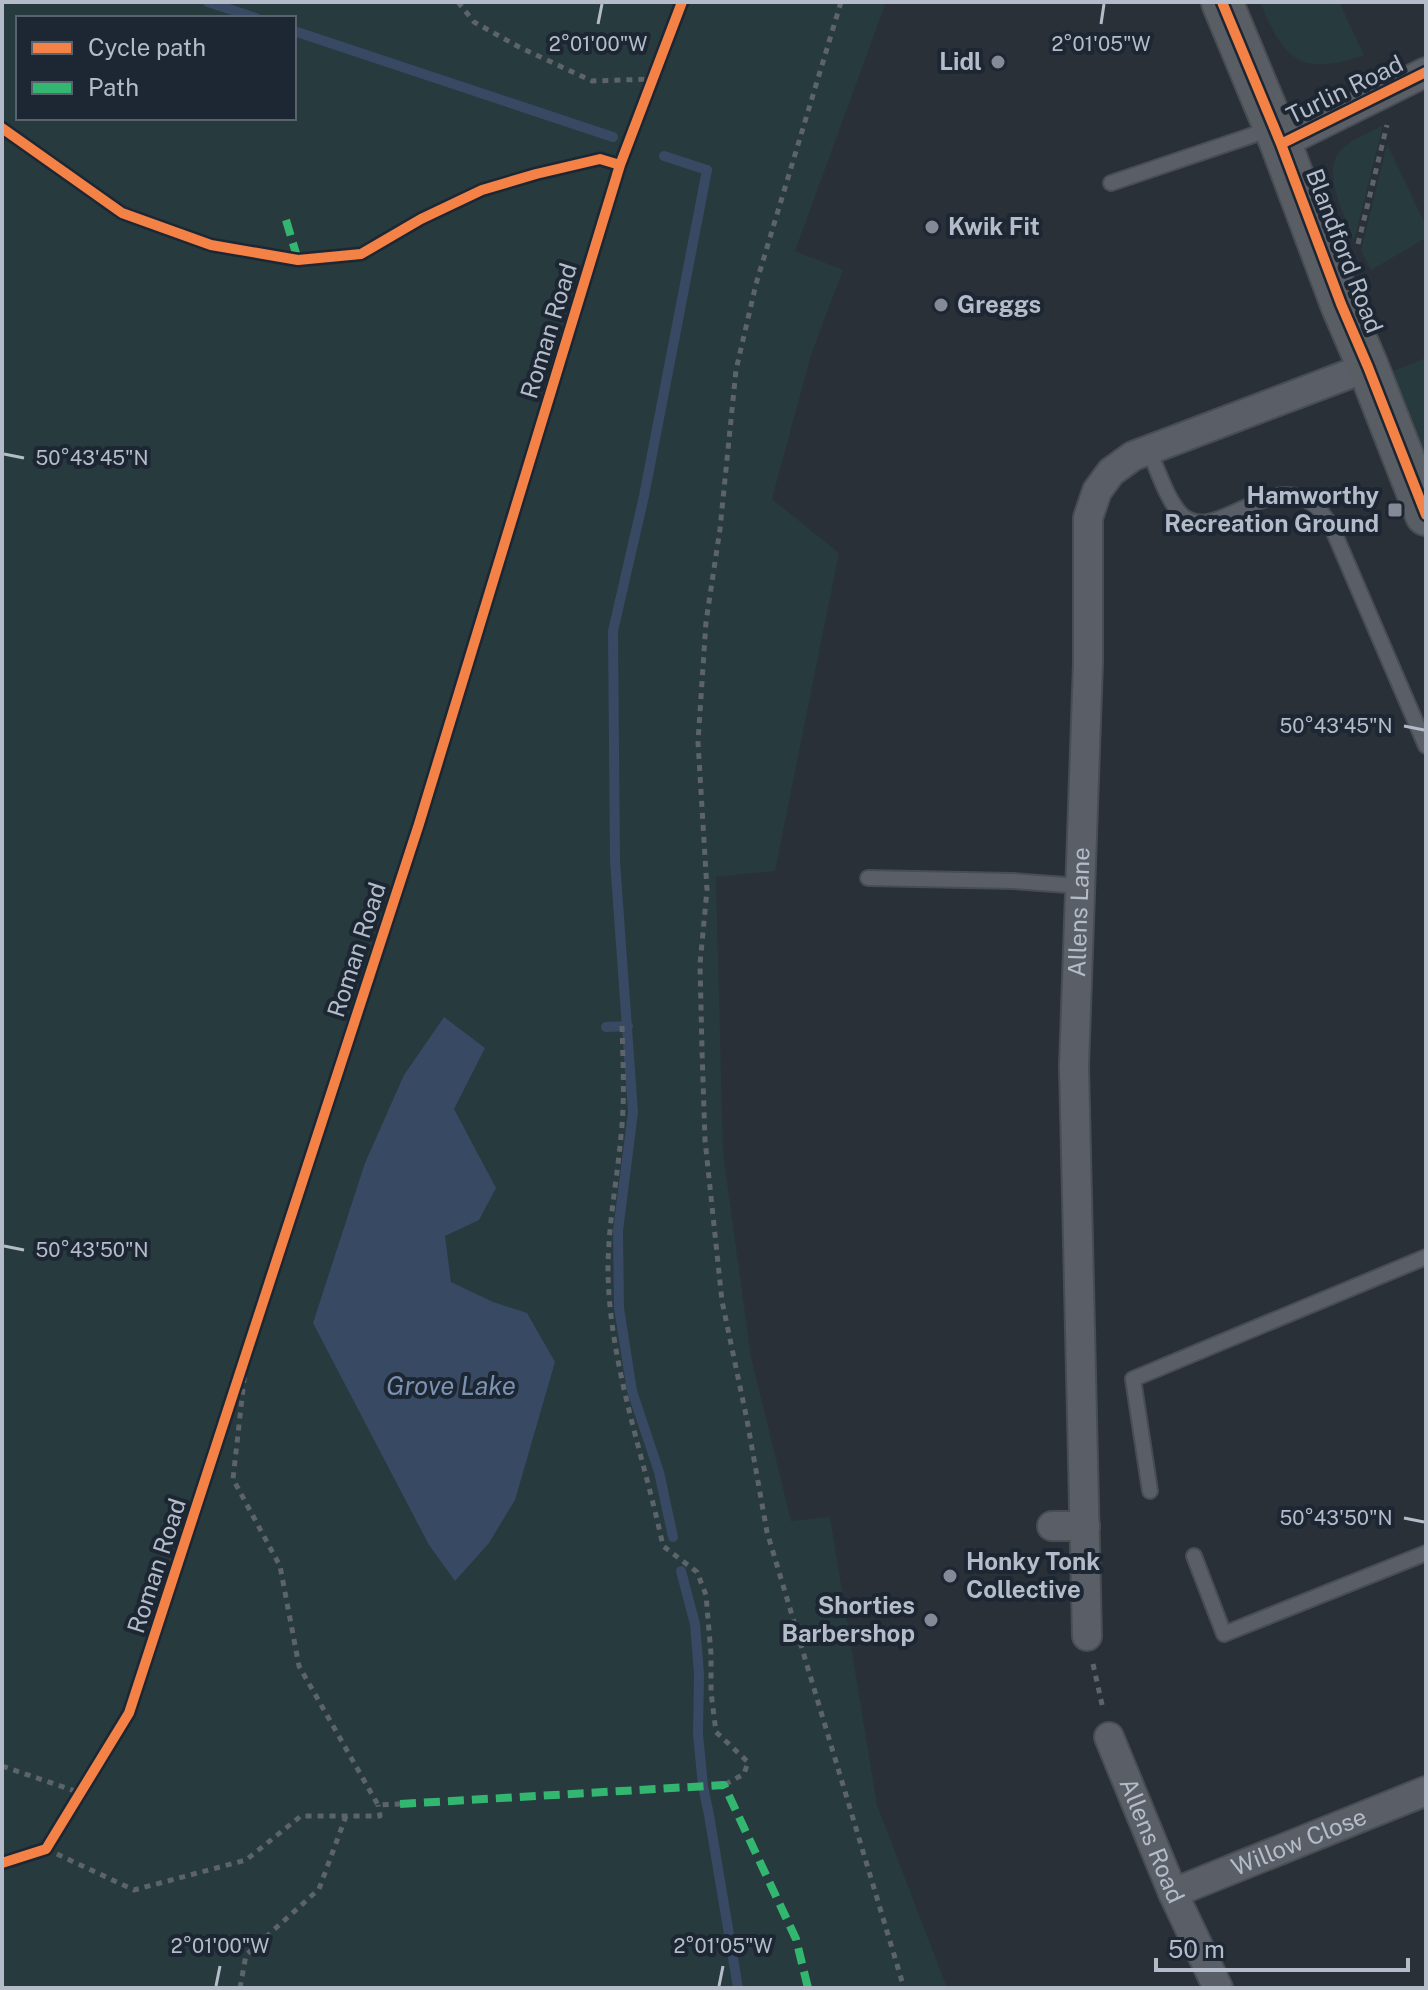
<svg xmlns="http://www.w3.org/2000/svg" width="1428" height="1990" font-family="'Public Sans',sans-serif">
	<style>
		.green { fill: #273a3e; fill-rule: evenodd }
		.water { fill: #384963 }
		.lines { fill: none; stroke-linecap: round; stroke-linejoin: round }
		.stream { stroke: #384963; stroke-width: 10 }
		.service-casing { stroke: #484c53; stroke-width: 18 }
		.minor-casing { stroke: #484c53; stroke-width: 32 }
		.secondary-casing { stroke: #484c53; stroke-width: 44 }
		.path { stroke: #5d636a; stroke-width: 5; stroke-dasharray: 6 6; stroke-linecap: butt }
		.service { stroke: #5a5e66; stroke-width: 14 }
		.minor { stroke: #5a5e66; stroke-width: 28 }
		.secondary { stroke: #595d64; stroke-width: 40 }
		.quiet { stroke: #33b770; stroke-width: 8; stroke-dasharray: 16 8; stroke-linecap: butt }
		.cycleway-casing { stroke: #1d2633; stroke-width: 15 }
		.cycleway { stroke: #f48246; stroke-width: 10 }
		.ticks { fill: none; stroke: #b4bcc9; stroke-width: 3 }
		.poi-dot { fill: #848b96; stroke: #1d2633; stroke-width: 3 }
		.labels { text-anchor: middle; stroke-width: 8; stroke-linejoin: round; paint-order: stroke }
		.poi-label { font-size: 24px; font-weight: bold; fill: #b4bcc9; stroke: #1d2633; text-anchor: end }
		.street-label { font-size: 24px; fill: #b4bcc9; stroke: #1d2633 }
		.water-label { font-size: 26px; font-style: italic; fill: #7c92b1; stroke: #1d2633 }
		.ticks-label { font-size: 20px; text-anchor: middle; fill: #b4bcc9; stroke: #1d2633; stroke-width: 8; stroke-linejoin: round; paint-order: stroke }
	</style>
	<rect width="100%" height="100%" fill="#2a3038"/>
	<!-- green -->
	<path class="green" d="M 2,2 L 886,2 L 795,251 L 843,270 L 811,355 L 772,499 L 839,553 L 775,871 L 716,877 L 723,1153 L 751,1357 L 791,1521 L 830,1517 L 877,1805 L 947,1988 L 2,1988 ZM 18,18 L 294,18 L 294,118 L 18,118 Z
		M 1260,2 L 1339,2 L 1364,55 C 1300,77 1284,60 1260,2 Z
		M 1383,125 L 1354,241 C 1345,215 1318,169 1344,147 C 1355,138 1371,132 1383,125 Z
		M 1387,144 L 1426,226 L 1426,238 L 1371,270 L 1361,251 Z
		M 1426,358 L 1426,454 L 1393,371 Z"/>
	<!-- water -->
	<path class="water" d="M 444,1017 L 485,1048 L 454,1109 L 496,1188 L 479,1220 L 445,1236 L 451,1282 L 493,1302 L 527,1313 L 555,1362 L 515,1500 L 489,1543 L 455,1581 L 429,1545 L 313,1323 L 365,1163 L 404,1075 Z"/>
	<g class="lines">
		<!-- stream -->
		<path class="stream" d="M 208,2 L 256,18
			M 294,31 L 613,137
			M 664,156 L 707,170 L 644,496 L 613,631 L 615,861 L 633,1112 L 618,1231 L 619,1308 L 632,1391 L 659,1472 L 673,1537
			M 606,1027 L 628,1026
			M 681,1571 L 695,1624 L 699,1674 L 698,1734 L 703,1786 L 709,1815 L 738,1988"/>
		<defs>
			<path id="service" d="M 1111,183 L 1274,128
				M 1149,451 C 1158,470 1165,495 1179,512 C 1211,551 1271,466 1315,506 C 1323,512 1328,522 1333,530 L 1426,746
				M 868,878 L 1014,881 L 1080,886
				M 1150,1491 L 1133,1379 L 1426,1257
				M 1194,1556 L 1224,1634 L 1426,1553"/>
			<g id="minor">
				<path d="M 1281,144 L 1426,72"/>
				<path d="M 1052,1526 L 1085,1526"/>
				<path id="s1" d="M 1087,1636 L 1074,1066 L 1088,663 L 1088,518 L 1097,491 L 1111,472 L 1133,456 L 1368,367"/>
				<path id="s2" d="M 1109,1737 L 1173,1893 L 1218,1988"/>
				<path id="s3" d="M 1173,1893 L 1426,1791"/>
			</g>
			<path id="secondary" d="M 1222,2 L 1281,144 L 1341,304 L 1368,367 L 1426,515"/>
		</defs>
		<!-- service casing -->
		<use href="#service" class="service-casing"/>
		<!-- minor casing -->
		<use href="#minor" class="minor-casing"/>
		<!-- secondary casing -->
		<use href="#secondary" class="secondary-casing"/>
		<!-- path -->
		<path class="path" d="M 458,2 L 474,22 L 519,47 L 592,81 L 653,79
			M 841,2 L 756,284 L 736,370 L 720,529 L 706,622 L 698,742 L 707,890 L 700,964 L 702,1050 L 705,1140 L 722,1301 L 747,1420 L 767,1532 L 904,1988
			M 1358,244 L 1387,125
			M 622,1026 C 623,1063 625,1100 621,1136 C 617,1181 608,1225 608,1270 C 609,1363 644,1456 663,1546 L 697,1572 L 706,1595 L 711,1654 L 711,1692 L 716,1732 L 748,1762 L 744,1774 L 724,1785
			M 247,1353 L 233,1479 L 280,1566 L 299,1666 L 378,1805 L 400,1804
			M 1093,1664 L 1103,1709
			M 2,1766 L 81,1793
			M 46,1849 L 134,1890 L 246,1860 L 301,1816 L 380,1816 L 378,1805
			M 240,1988 L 246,1955 L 319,1889 L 346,1816"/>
		<!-- service -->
		<use href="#service" class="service"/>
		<!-- minor -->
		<use href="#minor" class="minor"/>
		<!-- secondary -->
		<use href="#secondary" class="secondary"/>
		<!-- quiet -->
		<path class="quiet" d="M 286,220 L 298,260
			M 400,1804 L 724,1785 L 796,1939 L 808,1988"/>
		<defs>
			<path id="cycleway" d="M 1222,2 L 1281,144 L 1341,304 L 1368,367 L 1426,515
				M 2,128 L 122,213 L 211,245 L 298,260 L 361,254 L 421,219 L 482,190 L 536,174 L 600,159 L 620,165
				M 1281,144 L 1426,72
				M 2,1863 L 46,1849 L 129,1713 L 419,824 L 620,165 L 682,2"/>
		</defs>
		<!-- cycleway casing -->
		<use href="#cycleway" class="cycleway-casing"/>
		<!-- cycleway -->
		<use href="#cycleway" class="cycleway"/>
	</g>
	<!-- ticks -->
	<path class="ticks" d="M 598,24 L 602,4M 1101,24 L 1104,4M 4,454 L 24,458M 1404,726 L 1424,730M 4,1246 L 24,1250M 1404,1518 L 1424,1522M 216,1986 L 220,1966M 719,1986 L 723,1966"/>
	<!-- markers -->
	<g class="poi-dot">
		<circle cx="998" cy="62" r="8"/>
		<circle cx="932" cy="227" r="8"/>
		<circle cx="941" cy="305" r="8"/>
		<rect x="1387" y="502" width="16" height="16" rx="4"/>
		<circle cx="950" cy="1576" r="8"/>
		<circle cx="931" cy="1620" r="8"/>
	</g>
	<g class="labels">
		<!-- poi labels -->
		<g class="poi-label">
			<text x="982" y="70">Lidl</text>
			<text x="948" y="235" text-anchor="start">Kwik Fit</text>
			<text x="957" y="313" text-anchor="start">Greggs</text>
			<text x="1379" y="504">Hamworthy<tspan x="1379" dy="28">Recreation Ground</tspan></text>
			<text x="966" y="1570" text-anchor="start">Honky Tonk<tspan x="966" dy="28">Collective</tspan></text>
			<text x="915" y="1614">Shorties<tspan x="915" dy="28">Barbershop</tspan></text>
		</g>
		<!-- street labels -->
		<g class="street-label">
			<text transform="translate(1345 90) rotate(-26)" y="8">Turlin Road</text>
			<text transform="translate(1344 251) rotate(69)" y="8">Blandford Road</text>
			<text transform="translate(549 331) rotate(-73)" y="8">Roman Road</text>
			<text dy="8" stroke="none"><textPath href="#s1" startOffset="724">Allens Lane</textPath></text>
			<text transform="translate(357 950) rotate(-72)" y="8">Roman Road</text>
			<text transform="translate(157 1566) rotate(-72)" y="8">Roman Road</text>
			<text dy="8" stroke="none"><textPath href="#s2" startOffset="112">Allens Road</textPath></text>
			<text dy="8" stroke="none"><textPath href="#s3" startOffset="136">Willow Close</textPath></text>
		</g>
		<!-- water labels -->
		<g class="water-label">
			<text x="451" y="1395">Grove Lake</text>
		</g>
	</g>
	<g class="ticks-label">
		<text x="598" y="51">2°01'00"W</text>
		<text x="1101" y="51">2°01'05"W</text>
		<text x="92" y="465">50°43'45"N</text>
		<text x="1336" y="733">50°43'45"N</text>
		<text x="92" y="1257">50°43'50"N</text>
		<text x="1336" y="1525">50°43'50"N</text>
		<text x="220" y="1953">2°01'00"W</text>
		<text x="723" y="1953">2°01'05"W</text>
	</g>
	<!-- border -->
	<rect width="1428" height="1990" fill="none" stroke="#b4bcc9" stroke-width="8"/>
	<!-- legend -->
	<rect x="16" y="16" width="280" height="104" fill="#1d2633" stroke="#59626f" stroke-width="2"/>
	<rect x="32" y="42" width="40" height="12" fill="#f48246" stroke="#59626f" stroke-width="2"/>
	<text x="88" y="56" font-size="24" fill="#b4bcc9">Cycle path</text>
	<rect x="32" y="82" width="40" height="12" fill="#33b770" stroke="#59626f" stroke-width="2"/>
	<text x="88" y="96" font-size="24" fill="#b4bcc9">Path</text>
	<!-- scale -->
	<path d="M1156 1958v12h252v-12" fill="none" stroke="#b4bcc9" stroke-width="4"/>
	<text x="1168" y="1958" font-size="24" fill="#b4bcc9" stroke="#1d2633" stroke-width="6" paint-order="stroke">50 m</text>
</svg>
